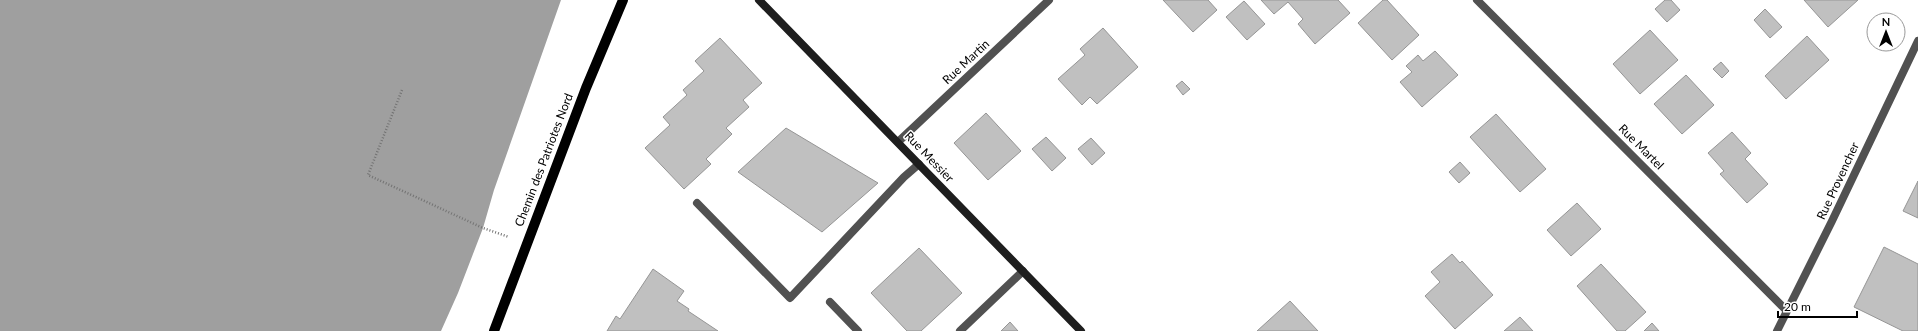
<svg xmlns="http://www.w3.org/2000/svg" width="1918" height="331" font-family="Lato,sans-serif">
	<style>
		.water { fill: #9f9f9f }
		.building { fill: #c0c0c0; stroke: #959595 }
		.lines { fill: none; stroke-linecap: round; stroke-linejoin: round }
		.path { stroke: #737373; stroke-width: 2.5; stroke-dasharray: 1 2; stroke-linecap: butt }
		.lane { stroke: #515151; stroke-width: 8 }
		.street { stroke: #515151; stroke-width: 8 }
		.secondary { stroke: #1e1e1e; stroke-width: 8 }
		.primary { stroke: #000; stroke-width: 10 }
		.labels { text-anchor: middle; stroke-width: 3; stroke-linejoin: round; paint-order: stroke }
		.street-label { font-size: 12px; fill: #000; stroke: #fff }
	</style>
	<rect width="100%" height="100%" fill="#fff"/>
	<!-- water -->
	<path class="water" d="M 0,0 L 561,0 L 494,190 L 483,228 L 458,293 L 441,331 L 0,331 Z"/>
	<!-- building -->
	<path class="building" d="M 1163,0 L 1208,0 L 1217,10 L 1193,32 Z
		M 1261,0 L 1338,0 L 1350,13 L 1315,44 L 1298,24 L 1303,19 L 1288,2 L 1274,14 Z
		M 1383,0 L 1387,0 L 1419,35 L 1392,60 L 1358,23 Z
		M 1665,0 L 1671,0 L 1680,10 L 1667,22 L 1655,9 Z
		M 1804,0 L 1858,0 L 1828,27 Z
		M 1244,1 L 1265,24 L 1247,40 L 1226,17 Z
		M 1765,9 L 1782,27 L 1770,38 L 1754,20 Z
		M 1103,28 L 1138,67 L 1097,104 L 1090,97 L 1082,105 L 1058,79 L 1085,55 L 1080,49 Z
		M 1650,30 L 1678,60 L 1640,94 L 1613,64 Z
		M 1807,36 L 1829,60 L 1786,99 L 1765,76 Z
		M 720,38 L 762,83 L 743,100 L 749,107 L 726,128 L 732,134 L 706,159 L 711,164 L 684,189 L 645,148 L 670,125 L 663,117 L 687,95 L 683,90 L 704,71 L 695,61 Z
		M 1435,51 L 1458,75 L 1422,107 L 1400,82 L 1412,72 L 1406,66 L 1418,55 L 1423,61 Z
		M 1721,62 L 1729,71 L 1722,78 L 1713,69 Z
		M 1686,75 L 1714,105 L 1682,134 L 1654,104 Z
		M 1182,81 L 1190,89 L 1183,95 L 1176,86 Z
		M 986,113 L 1021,151 L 988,180 L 954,143 Z
		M 1496,114 L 1546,169 L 1520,192 L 1470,137 Z
		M 786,128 L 878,183 L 822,232 L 738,172 Z
		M 1732,132 L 1751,153 L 1745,159 L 1768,184 L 1747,203 L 1720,174 L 1724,171 L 1708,153 Z
		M 1046,137 L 1066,158 L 1052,171 L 1032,149 Z
		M 1091,138 L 1105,153 L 1092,165 L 1078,149 Z
		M 1460,162 L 1470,173 L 1459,183 L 1449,172 Z
		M 1918,181 L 1918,218 L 1903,211 Z
		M 1577,203 L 1601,229 L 1571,256 L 1547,230 Z
		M 1884,247 L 1918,264 L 1918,331 L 1903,331 L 1854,307 Z
		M 919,248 L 962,293 L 921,331 L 907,331 L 871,293 Z
		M 1452,254 L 1460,263 L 1462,261 L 1493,295 L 1455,329 L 1425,296 L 1440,282 L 1431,272 Z
		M 1601,264 L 1646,312 L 1625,331 L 1617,331 L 1577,286 Z
		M 653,269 L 684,291 L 677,301 L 689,309 L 688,311 L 718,331 L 607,331 L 616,316 L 620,319 Z
		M 1290,301 L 1318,331 L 1257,331 Z
		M 1520,317 L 1533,331 L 1504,331 Z
		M 1010,322 L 1018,331 L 1001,331 Z
		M 1652,323 L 1659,331 L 1644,331 Z"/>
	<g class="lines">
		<!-- path -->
		<path class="path" d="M 402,90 L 368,175 L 483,228 L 509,237"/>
		<!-- lane -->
		<path class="lane" d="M 697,203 L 790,298 L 904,177 L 919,164
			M 830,302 L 858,331
			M 960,331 L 1023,271"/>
		<!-- street -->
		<path class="street" d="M 1477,0 L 1787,311
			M 898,142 L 1049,0
			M 1777,331 L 1832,221 L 1918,41"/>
		<!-- secondary -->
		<path class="secondary" d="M 759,0 L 1081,331"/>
		<!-- primary -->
		<path class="primary" d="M 494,331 L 586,88 L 623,0"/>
	</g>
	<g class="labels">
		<!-- street labels -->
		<g class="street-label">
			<text transform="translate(966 62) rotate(-43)" y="4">Rue Martin</text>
			<text transform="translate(1641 147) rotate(45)" y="4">Rue Martel</text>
			<text transform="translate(929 157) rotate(46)" y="4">Rue Messier</text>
			<text transform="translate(544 160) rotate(-69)" y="4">Chemin des Patriotes Nord</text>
			<text transform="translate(1838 181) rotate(-65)" y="4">Rue Provencher</text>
		</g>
	</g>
	<!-- north arrow -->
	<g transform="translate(1886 32)"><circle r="19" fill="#ffffff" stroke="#999999"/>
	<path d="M0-3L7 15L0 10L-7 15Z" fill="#000000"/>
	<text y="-6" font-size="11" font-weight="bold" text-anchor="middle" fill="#000000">N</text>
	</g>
	<!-- scale -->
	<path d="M1778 311v6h79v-6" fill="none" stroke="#000000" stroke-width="2"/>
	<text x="1784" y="311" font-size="12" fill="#000000" stroke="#ffffff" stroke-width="3" paint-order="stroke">20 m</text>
</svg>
